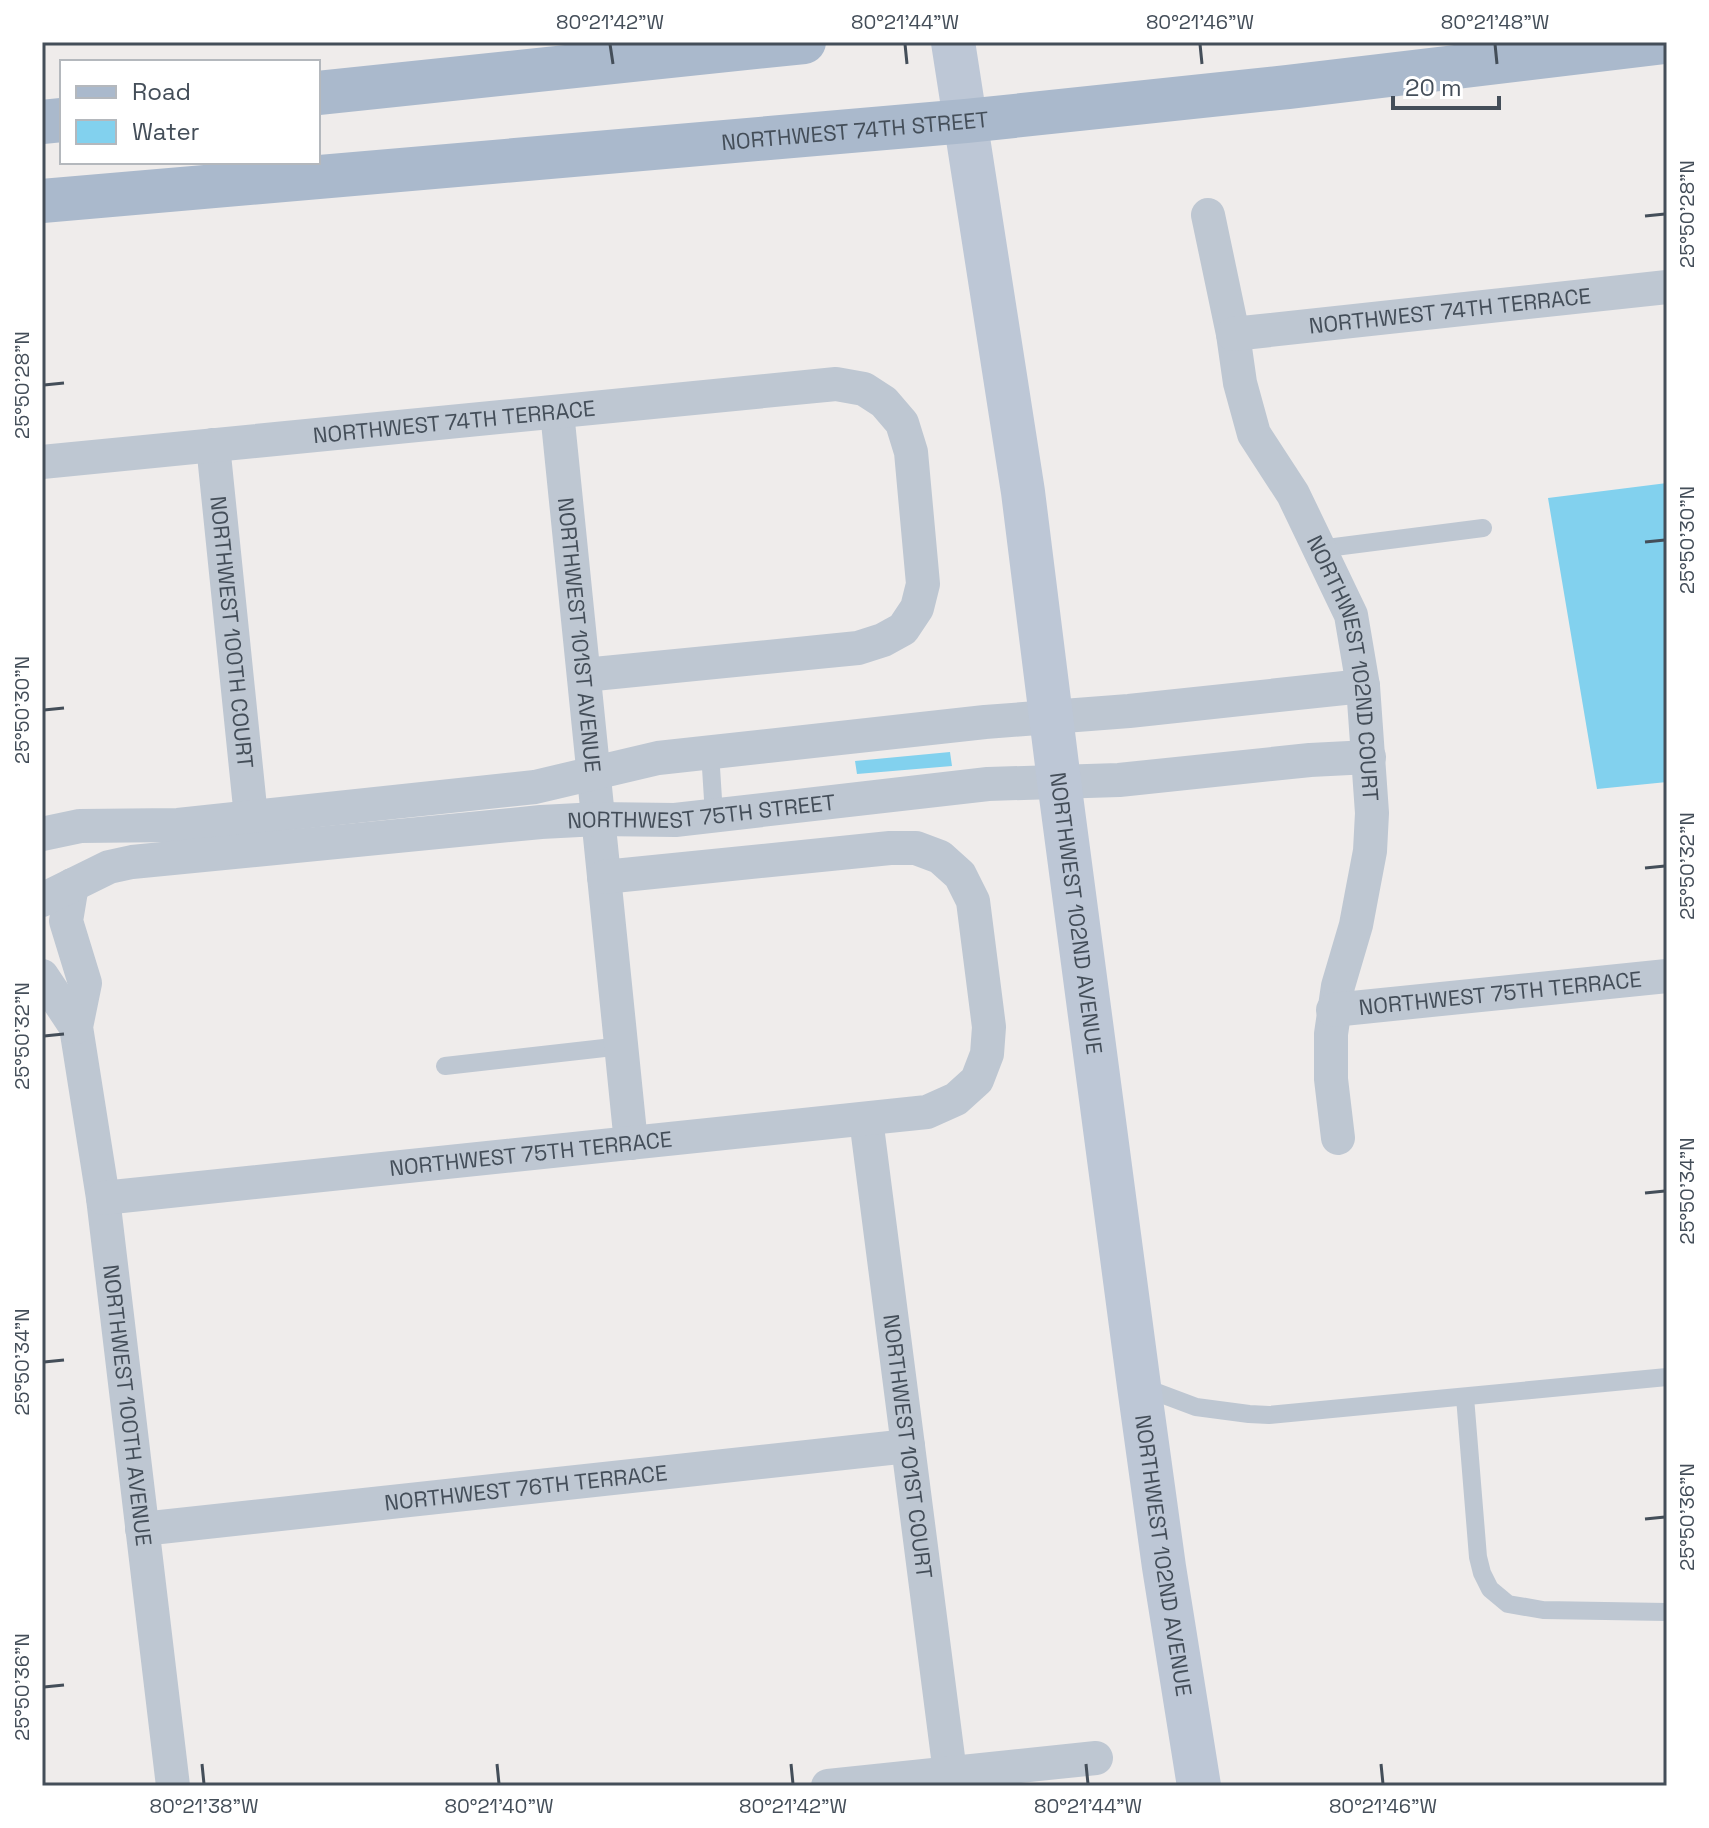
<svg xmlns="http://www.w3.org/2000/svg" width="1709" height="1828" font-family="'Space Grotesk',sans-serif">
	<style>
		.water { fill: #82d1ee }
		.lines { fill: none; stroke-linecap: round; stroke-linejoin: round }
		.lane { stroke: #bec7d2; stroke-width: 18 }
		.street { stroke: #bec7d2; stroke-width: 34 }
		.secondary { stroke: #bdc7d6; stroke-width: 44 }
		.primary { stroke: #aab9cc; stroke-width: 44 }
		.ticks { fill: none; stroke: #444e59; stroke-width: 3 }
		.labels { text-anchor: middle; stroke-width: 6; stroke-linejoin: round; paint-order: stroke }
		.street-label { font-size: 22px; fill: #444e59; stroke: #fff }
		.neatline { fill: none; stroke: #444e59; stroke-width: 3 }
		.ticks-label { font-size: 20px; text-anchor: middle; fill: #444e59 }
	</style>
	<rect width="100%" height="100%" fill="#efeceb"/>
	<!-- water -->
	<path class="water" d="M 1667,483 L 1667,782 L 1597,789 L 1548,498 Z
		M 950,752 L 952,766 L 857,774 L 855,761 Z"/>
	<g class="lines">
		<!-- lane -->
		<path class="lane" d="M 1319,549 L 1483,528
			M 710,752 L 714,815
			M 445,1066 L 622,1046
			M 1140,1386 L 1196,1407 L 1249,1414 L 1269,1415 L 1667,1377
			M 1465,1397 L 1478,1557 L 1482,1573 L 1490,1589 L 1508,1604 L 1543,1610 L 1667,1612"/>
		<!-- street -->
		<g class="street">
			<path id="s1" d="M 1208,215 L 1233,334 L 1240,383 L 1254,434 L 1293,494 L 1351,615 L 1363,686 L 1372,813 L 1370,851 L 1362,893 L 1356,925 L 1338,986 L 1331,1034 L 1331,1079 L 1338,1138"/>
			<path id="s2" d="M 1233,334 L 1667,287"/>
			<path id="s3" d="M 557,412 L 631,1143"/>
			<path id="s4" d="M 213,445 L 251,817"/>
			<path id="s5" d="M 42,462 L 836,384 L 864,389 L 884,402 L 902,423 L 911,452 L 923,584 L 917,608 L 903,629 L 883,640 L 858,648 L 584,675"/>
			<path d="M 42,834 L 80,826 L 178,825 L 535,787 L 658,758 L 985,722 L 1129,711 L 1363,686"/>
			<path id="s6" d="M 72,885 L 66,921 L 85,983 L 76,1027 L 103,1198 L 173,1786"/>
			<path id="s7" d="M 42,900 L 109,867 L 132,862 L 541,822 L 598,819 L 675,820 L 988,784 L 1119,780 L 1310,760 L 1369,757"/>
			<path d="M 42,976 L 76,1027"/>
			<path id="s8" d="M 1333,1010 L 1667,976"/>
			<path id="s9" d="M 866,1119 L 950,1773"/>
			<path id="s10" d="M 103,1198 L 927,1112 L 956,1099 L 977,1080 L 987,1054 L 989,1027 L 973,901 L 960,875 L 940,857 L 916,848 L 890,848 L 604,877"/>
			<path id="s11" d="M 142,1529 L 908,1446"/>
			<path d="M 828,1786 L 1096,1758"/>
		</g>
		<!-- secondary -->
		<path class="secondary" id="s12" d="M 953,42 L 1023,492 L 1059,781 L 1139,1386 L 1164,1567 L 1199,1786"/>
		<!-- primary -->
		<g class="primary">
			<path d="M 318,93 L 804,42"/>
			<path d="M 42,122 L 62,120"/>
			<path id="s13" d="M 42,201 L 966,121 L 1288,87 L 1665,42"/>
		</g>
	</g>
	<!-- ticks -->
	<path class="ticks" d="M 610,44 L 613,64M 905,44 L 907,64M 1200,44 L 1202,64M 1495,44 L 1497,64M 1645,216 L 1665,214M 44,385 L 64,383M 1645,542 L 1665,540M 44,710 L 64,708M 1645,868 L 1665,866M 44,1036 L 64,1034M 1645,1193 L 1665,1191M 44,1362 L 64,1360M 1645,1519 L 1665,1517M 44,1687 L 64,1685M 202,1764 L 204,1784M 497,1764 L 499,1784M 791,1764 L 793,1784M 1086,1764 L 1088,1784M 1381,1764 L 1383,1784"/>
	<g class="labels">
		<!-- street labels -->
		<g class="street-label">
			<text dy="8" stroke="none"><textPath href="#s13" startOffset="816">NORTHWEST 74TH STREET</textPath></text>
			<text dy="8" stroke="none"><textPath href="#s2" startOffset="218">NORTHWEST 74TH TERRACE</textPath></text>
			<text dy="8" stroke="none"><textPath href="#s5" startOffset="414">NORTHWEST 74TH TERRACE</textPath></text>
			<text dy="8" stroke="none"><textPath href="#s4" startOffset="188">NORTHWEST 100TH COURT</textPath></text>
			<text dy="8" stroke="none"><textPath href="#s3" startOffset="224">NORTHWEST 101ST AVENUE</textPath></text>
			<text dy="8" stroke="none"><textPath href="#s1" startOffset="480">NORTHWEST 102ND COURT</textPath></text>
			<text dy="8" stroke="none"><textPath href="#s7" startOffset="670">NORTHWEST 75TH STREET</textPath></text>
			<text dy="8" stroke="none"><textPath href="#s12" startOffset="880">NORTHWEST 102ND AVENUE</textPath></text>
			<text dy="8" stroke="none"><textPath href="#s8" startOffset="168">NORTHWEST 75TH TERRACE</textPath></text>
			<text dy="8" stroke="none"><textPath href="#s10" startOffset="430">NORTHWEST 75TH TERRACE</textPath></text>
			<text dy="8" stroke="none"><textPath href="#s6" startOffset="528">NORTHWEST 100TH AVENUE</textPath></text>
			<text dy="8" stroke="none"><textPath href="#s9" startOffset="330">NORTHWEST 101ST COURT</textPath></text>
			<text dy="8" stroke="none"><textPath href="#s11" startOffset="386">NORTHWEST 76TH TERRACE</textPath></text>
			<text dy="8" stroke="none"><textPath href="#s12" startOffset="1528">NORTHWEST 102ND AVENUE</textPath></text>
		</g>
	</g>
	<!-- border -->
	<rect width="1709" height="1828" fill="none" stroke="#ffffff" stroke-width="88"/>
	<!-- legend -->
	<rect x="60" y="60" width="260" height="104" fill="#ffffff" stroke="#b4b8bd" stroke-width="2"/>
	<rect x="76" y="86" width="40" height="12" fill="#aab9cc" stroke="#b4b8bd" stroke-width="2"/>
	<text x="132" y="100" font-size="24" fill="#444e59">Road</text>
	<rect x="76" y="120" width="40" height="24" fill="#82d1ee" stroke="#b4b8bd" stroke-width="2"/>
	<text x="132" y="140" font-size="24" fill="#444e59">Water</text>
	<!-- scale -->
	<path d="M1393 96v12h106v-12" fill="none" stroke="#444e59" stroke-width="4"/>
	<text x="1405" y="96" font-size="24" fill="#444e59" stroke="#ffffff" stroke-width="6" paint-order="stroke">20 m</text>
	<rect x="44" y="44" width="1621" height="1740" class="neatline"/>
	<g class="ticks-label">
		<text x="610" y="29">80°21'42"W</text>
		<text x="905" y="29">80°21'44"W</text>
		<text x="1200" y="29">80°21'46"W</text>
		<text x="1495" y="29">80°21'48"W</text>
		<text transform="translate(1687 214) rotate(-90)" y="7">25°50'28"N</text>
		<text transform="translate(22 385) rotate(-90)" y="7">25°50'28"N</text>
		<text transform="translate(1687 540) rotate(-90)" y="7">25°50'30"N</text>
		<text transform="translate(22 710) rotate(-90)" y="7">25°50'30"N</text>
		<text transform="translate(1687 866) rotate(-90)" y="7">25°50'32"N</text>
		<text transform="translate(22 1036) rotate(-90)" y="7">25°50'32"N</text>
		<text transform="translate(1687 1191) rotate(-90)" y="7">25°50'34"N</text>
		<text transform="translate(22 1362) rotate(-90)" y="7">25°50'34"N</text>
		<text transform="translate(1687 1517) rotate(-90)" y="7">25°50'36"N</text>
		<text transform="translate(22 1687) rotate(-90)" y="7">25°50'36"N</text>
		<text x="204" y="1813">80°21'38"W</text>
		<text x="499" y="1813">80°21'40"W</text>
		<text x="793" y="1813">80°21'42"W</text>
		<text x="1088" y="1813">80°21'44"W</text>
		<text x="1383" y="1813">80°21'46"W</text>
	</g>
</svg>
